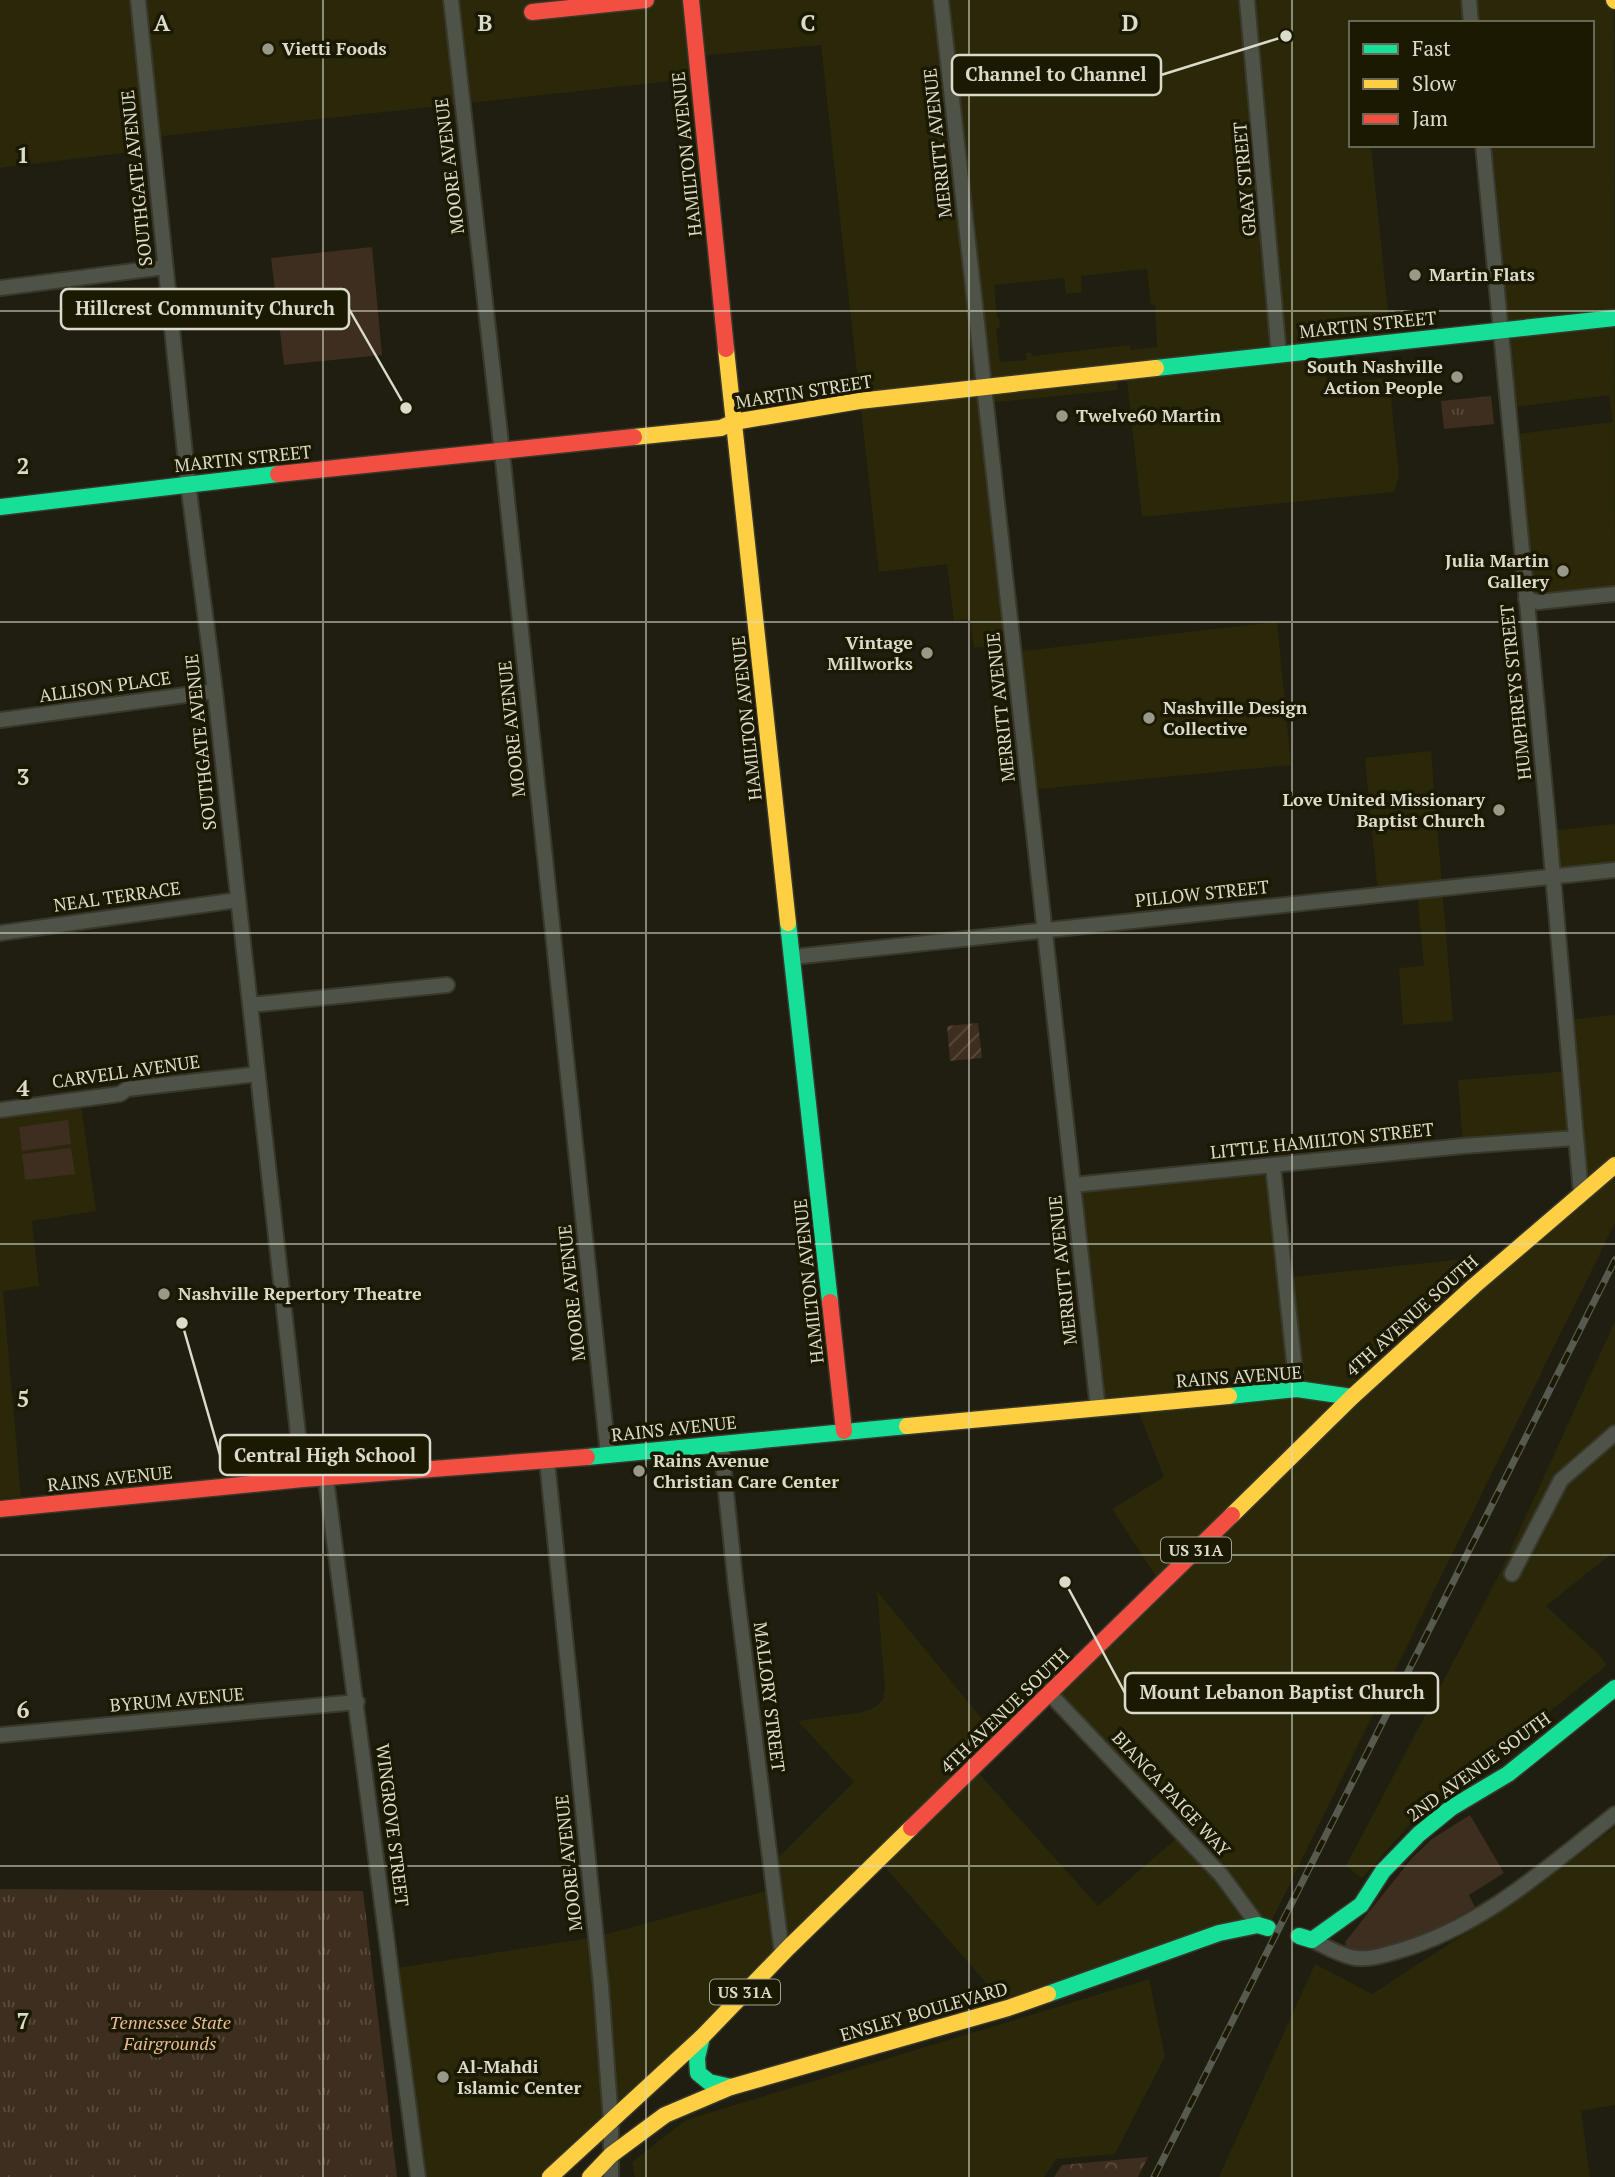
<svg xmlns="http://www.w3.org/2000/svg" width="1615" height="2177" font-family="'PT Serif',serif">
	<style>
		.built { fill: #2b2809; fill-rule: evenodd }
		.grass { fill: #3e2e1f }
		.forest { fill: url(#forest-crowns) }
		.park { fill: url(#park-tufts) }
		.garden { fill: url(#garden-furrows) }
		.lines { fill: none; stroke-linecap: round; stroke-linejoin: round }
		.street-casing { stroke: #38382c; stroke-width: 18 }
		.fast-casing { stroke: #38382c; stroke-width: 19 }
		.slow-casing { stroke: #38382c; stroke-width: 19 }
		.jam-casing { stroke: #38382c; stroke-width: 19 }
		.street { stroke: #4e5247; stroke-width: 14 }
		.fast { stroke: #16e098; stroke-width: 16 }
		.slow { stroke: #ffcf43; stroke-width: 16 }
		.jam { stroke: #f24e42; stroke-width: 16 }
		.rail-casing { stroke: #575a4f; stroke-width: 7 }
		.rail { stroke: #1c1902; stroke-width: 4.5; stroke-dasharray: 13; stroke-linecap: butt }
		.grid { fill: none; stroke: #dbdbcb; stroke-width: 2; stroke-opacity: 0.55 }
		.poi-dot { fill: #99998a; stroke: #1c1902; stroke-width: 2.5 }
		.labels { text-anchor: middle; stroke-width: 7; stroke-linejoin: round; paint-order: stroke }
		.shield { fill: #1c1902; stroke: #a2a18f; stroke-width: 2 }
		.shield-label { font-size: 16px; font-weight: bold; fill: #dbdbcb }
		.poi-label { font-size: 18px; font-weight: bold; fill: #dbdbcb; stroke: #1c1902; text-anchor: start }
		.street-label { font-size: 18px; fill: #dbdbcb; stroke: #1c1902 }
		.park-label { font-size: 18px; font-style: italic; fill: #e8ba96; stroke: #1c1902 }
		.grid-label { font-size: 23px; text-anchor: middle; font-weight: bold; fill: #dbdbcb; stroke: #1c1902; stroke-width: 7; stroke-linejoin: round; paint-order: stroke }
		.leader { fill: none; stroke: #dbdbcb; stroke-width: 2.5 }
		.callout-dot { fill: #dbdbcb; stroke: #1c1902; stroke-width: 2.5 }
		.callout { fill: #1c1902; stroke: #dbdbcb; stroke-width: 2.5 }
		.callout-label { font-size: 19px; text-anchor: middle; font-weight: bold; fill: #dbdbcb }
	</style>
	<defs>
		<pattern id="forest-crowns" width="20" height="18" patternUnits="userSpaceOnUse" patternTransform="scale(1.75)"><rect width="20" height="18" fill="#3e2e1f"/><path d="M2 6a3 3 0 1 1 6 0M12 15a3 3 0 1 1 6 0" fill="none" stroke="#594c3e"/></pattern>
		<pattern id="park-tufts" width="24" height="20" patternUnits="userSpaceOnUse" patternTransform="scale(1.75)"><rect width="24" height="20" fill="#3e2e1f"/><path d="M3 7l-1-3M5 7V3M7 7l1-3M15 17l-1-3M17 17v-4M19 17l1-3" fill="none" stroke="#594c3e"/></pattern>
		<pattern id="garden-furrows" width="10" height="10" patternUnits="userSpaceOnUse" patternTransform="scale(1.75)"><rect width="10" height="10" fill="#3e2e1f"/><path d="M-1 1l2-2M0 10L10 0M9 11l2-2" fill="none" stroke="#594c3e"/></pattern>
	</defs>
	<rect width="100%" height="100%" fill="#1f1e10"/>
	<!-- built -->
	<path class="built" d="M 0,0 L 1614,0 L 1615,594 L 1526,599 L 1510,435 L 1613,422 L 1609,395 L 1507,408 L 1483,145 L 1592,145 L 1592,23 L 1351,23 L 1351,145 L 1371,145 L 1391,342 L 1323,350 L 1327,384 L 1389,378 L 1399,476 L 1394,492 L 1142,517 L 1126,372 L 1116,373 L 1118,390 L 987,403 L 1013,643 L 974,648 L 970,619 L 954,621 L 947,564 L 879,572 L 821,45 L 697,56 L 699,78 L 153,137 L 154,149 L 0,168 ZM 1147,269 L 1151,305 L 1155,305 L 1157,347 L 1131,350 L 1130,345 L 1032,356 L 1031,353 L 1026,353 L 1027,360 L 1000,362 L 996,329 L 1000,328 L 999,318 L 997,318 L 994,285 L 1064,278 L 1066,294 L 1082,292 L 1081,276 Z
		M 1277,622 L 1291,765 L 1029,790 L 1014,652 Z
		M 1431,751 L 1453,1021 L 1403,1025 L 1399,968 L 1424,966 L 1417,892 L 1378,895 L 1365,758 Z
		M 1615,824 L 1615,870 L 1553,876 L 1549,831 Z
		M 1615,1015 L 1615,1223 L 1268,1928 L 1008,2008 L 879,1860 L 550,2177 L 418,2177 L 391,1969 L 596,1937 L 773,1889 L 771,1865 L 854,1782 L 798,1721 L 863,1712 L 876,1707 L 883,1699 L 885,1689 L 877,1591 L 1001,1742 L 974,1768 L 1098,1906 L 1183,1833 L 1050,1694 L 1161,1584 L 1112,1509 L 1164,1477 L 1136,1405 L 1098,1409 L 1073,1185 L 1273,1166 L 1285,1278 L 1472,1258 L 1474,1285 L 1581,1193 L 1575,1138 L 1463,1146 L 1458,1080 L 1569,1071 L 1565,1020 Z
		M 80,1099 L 96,1211 L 32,1221 L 39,1286 L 3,1291 L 21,1497 L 0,1499 L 0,1110 Z
		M 1615,1321 L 1615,1551 L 1546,1606 L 1599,1655 L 1607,1665 L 1408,1827 L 1362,1878 L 1346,1866 L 1500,1573 Z
		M 1615,1827 L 1615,2105 L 1581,2111 L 1590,2177 L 1219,2177 L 1315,1964 L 1372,1994 L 1537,1887 Z
		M 1149,1979 L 1165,2056 L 1115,2154 L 1056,2159 L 1044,2177 L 635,2177 L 632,2162 L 686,2120 Z"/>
	<!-- grass -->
	<path class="grass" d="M 372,247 L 382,355 L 284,365 L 271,258 Z
		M 68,1120 L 71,1144 L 22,1151 L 19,1127 Z
		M 71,1148 L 75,1174 L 25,1180 L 22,1154 Z
		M 1470,1815 L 1504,1873 L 1469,1895 L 1475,1907 C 1441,1926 1386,1959 1346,1948 L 1345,1942 L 1412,1858 L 1432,1839 Z"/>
	<!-- forest -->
	<path class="forest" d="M 1148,2157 L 1138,2177 L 1054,2177 L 1062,2165 Z"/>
	<!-- park -->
	<path class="park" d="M 1491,396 L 1494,424 L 1444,429 L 1441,401 Z
		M 0,1889 L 363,1891 L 397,2177 L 0,2177 Z"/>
	<!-- garden -->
	<path class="garden" d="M 978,1023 L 982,1058 L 950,1061 L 947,1026 Z"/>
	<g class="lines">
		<defs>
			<path id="street" d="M 138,0 L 188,483 L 215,691 L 303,1479
				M 451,0 L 503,461 L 608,1454
				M 941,0 L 1098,1409
				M 1247,0 L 1279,355
				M 1469,0 L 1471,23
				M 1483,145 L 1549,831 L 1581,1193
				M 0,288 L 165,267
				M 1526,599 L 1538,602 L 1615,594
				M 0,720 L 215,691
				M 0,933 L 238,900
				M 793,957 L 1615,870
				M 250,1005 L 447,985
				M 0,1110 L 120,1094 L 127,1089 L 258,1074
				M 1273,1166 L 1297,1389
				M 1073,1185 L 1463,1146 L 1576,1138
				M 721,1444 L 736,1588 L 782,1954
				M 547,1461 L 601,1986 L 611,2121 L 611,2177
				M 326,1479 L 418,2177
				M 1512,1574 L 1561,1480 L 1615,1433
				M 1050,1694 L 1222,1876 L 1258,1925
				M 0,1735 L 357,1702
				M 1312,1940 C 1324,1946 1338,1954 1351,1957 C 1366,1961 1384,1955 1398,1951 C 1482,1927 1548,1867 1615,1814"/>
			<path id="fast" d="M 1156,368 L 1615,318
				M 0,507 L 278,474
				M 788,923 L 830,1302
				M 1229,1396 L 1297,1389 L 1352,1397
				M 587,1457 L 907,1426
				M 1299,1936 L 1312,1940 L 1361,1905 L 1383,1871 L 1419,1834 L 1451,1808 L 1508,1774 L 1615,1688
				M 1048,1994 L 1219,1933 L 1258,1925 L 1268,1928
				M 702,2037 L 697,2058 L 698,2073 L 709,2082 L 731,2087"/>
			<path id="slow" d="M 1614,0 L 1615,1
				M 726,349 L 788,923
				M 634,437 L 721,428 L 734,422 L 859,401 L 1156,368
				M 907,1426 L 1229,1396
				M 1232,1515 L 1352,1397 L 1474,1286 L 1615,1165
				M 550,2177 L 702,2037 L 788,1948 L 911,1828
				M 590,2177 L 611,2155 L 665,2115 L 731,2087 L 1008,2008 L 1048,1994"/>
			<path id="jam" d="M 691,0 L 726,349
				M 532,12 L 646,0
				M 278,474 L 634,437
				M 830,1302 L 844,1431
				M 0,1509 L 303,1479 L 587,1457
				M 911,1828 L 1232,1515"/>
		</defs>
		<!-- street casing -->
		<use href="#street" class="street-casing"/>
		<!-- fast casing -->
		<use href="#fast" class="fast-casing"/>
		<!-- slow casing -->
		<use href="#slow" class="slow-casing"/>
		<!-- jam casing -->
		<use href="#jam" class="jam-casing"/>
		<!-- street -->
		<use href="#street" class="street"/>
		<!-- fast -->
		<use href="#fast" class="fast"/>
		<!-- slow -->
		<use href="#slow" class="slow"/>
		<!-- jam -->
		<use href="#jam" class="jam"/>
		<defs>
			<path id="rail" d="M 1154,2177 L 1615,1260"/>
		</defs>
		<!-- rail casing -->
		<use href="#rail" class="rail-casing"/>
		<!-- rail -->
		<use href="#rail" class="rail"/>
	</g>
	<!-- grid -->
	<path class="grid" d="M 323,0 L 323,2177M 646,0 L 646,2177M 969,0 L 969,2177M 1292,0 L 1292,2177M 0,311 L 1615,311M 0,622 L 1615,622M 0,933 L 1615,933M 0,1244 L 1615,1244M 0,1555 L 1615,1555M 0,1866 L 1615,1866"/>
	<!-- markers -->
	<g class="poi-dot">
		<circle cx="268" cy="49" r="7"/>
		<circle cx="1415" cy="275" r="7"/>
		<circle cx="1457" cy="377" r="7"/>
		<circle cx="1062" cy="416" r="7"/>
		<circle cx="1563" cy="571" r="7"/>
		<circle cx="927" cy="653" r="7"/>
		<circle cx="1149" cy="718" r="7"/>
		<circle cx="1499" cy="810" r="7"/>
		<circle cx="164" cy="1294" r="7"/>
		<circle cx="639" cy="1471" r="7"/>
		<circle cx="443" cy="2077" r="7"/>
	</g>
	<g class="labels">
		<!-- shield labels -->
		<g class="shield">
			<rect x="1161" y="1537.5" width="70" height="25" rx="5"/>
			<rect x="710" y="1979.5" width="70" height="25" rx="5"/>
		</g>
		<g class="shield-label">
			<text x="1196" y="1556">US 31A</text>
			<text x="745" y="1998">US 31A</text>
		</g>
		<!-- poi labels -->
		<g class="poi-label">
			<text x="282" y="55">Vietti Foods</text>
			<text x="1429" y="281">Martin Flats</text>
			<text x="1443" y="373" text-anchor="end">South Nashville<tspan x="1443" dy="21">Action People</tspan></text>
			<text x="1076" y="422">Twelve60 Martin</text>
			<text x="1549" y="567" text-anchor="end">Julia Martin<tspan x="1549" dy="21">Gallery</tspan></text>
			<text x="913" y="649" text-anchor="end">Vintage<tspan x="913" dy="21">Millworks</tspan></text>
			<text x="1163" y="714">Nashville Design<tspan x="1163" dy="21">Collective</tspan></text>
			<text x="1485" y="806" text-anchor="end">Love United Missionary<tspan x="1485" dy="21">Baptist Church</tspan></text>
			<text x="178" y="1300">Nashville Repertory Theatre</text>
			<text x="653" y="1467">Rains Avenue<tspan x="653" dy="21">Christian Care Center</tspan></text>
			<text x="457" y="2073">Al-Mahdi<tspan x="457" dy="21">Islamic Center</tspan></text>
		</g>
		<!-- street labels -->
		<g class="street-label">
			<text transform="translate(938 143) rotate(-96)" y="6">MERRITT AVENUE</text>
			<text transform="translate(687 154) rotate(-96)" y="6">HAMILTON AVENUE</text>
			<text transform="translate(450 166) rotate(-97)" y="6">MOORE AVENUE</text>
			<text transform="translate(137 178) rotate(-96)" y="6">SOUTHGATE AVENUE</text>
			<text transform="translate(1245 179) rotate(-95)" y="6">GRAY STREET</text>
			<text transform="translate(1368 325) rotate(-6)" y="6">MARTIN STREET</text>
			<text transform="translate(804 392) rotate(-9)" y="6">MARTIN STREET</text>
			<text transform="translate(243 459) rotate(-6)" y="6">MARTIN STREET</text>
			<text transform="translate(105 687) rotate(-8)" y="6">ALLISON PLACE</text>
			<text transform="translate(1516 692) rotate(-96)" y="6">HUMPHREYS STREET</text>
			<text transform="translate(1001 707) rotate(-96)" y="6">MERRITT AVENUE</text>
			<text transform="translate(747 718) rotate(-96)" y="6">HAMILTON AVENUE</text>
			<text transform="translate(512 729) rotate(-96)" y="6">MOORE AVENUE</text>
			<text transform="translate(201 742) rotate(-96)" y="6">SOUTHGATE AVENUE</text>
			<text transform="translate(1202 894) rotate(-6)" y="6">PILLOW STREET</text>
			<text transform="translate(117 897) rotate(-8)" y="6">NEAL TERRACE</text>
			<text transform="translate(126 1072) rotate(-8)" y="6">CARVELL AVENUE</text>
			<text transform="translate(1322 1141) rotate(-6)" y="6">LITTLE HAMILTON STREET</text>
			<text transform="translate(1063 1270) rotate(-96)" y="6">MERRITT AVENUE</text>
			<text transform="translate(809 1281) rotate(-96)" y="6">HAMILTON AVENUE</text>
			<text transform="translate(572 1293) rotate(-96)" y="6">MOORE AVENUE</text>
			<text transform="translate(1412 1316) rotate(-42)" y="6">4TH AVENUE SOUTH</text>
			<text transform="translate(1239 1377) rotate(-4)" y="6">RAINS AVENUE</text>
			<text transform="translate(674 1429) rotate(-6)" y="6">RAINS AVENUE</text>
			<text transform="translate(110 1479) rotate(-6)" y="6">RAINS AVENUE</text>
			<text transform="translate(769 1697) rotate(83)" y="6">MALLORY STREET</text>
			<text transform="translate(177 1700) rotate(-5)" y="6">BYRUM AVENUE</text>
			<text transform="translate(1005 1711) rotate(-44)" y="6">4TH AVENUE SOUTH</text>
			<text transform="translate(1479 1767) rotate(-36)" y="6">2ND AVENUE SOUTH</text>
			<text transform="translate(1171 1794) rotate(47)" y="6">BIANCA PAIGE WAY</text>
			<text transform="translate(392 1825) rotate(83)" y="6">WINGROVE STREET</text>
			<text transform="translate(569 1863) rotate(-96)" y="6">MOORE AVENUE</text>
			<text transform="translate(924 2012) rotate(-16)" y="6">ENSLEY BOULEVARD</text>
		</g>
		<!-- park labels -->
		<g class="park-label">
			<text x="170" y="2029">Tennessee State<tspan x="170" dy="21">Fairgrounds</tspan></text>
		</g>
	</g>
	<g class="grid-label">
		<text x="162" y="31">A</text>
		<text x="485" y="31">B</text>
		<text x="808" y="31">C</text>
		<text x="1130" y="31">D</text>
		<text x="23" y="163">1</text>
		<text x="23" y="474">2</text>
		<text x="23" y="785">3</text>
		<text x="23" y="1096">4</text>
		<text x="23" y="1407">5</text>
		<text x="23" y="1718">6</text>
		<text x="23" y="2029">7</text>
	</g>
	<!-- callouts -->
	<path class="leader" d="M1286 36L1161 75M406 408L349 309M182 1323L220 1455M1065 1582L1125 1693"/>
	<g class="callout-dot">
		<circle cx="1286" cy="36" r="7"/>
		<circle cx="406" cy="408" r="7"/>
		<circle cx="182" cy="1323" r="7"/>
		<circle cx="1065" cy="1582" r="7"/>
	</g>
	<g class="callout">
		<rect x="952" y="55" width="209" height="40" rx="7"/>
		<rect x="61" y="289" width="288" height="40" rx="7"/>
		<rect x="220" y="1435" width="210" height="40" rx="7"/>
		<rect x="1125" y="1673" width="313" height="40" rx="7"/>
	</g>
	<g class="callout-label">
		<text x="1056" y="81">Channel to Channel</text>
		<text x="205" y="315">Hillcrest Community Church</text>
		<text x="325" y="1462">Central High School</text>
		<text x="1282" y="1699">Mount Lebanon Baptist Church</text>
	</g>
	<!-- legend -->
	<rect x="1349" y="21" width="245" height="126" fill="#1c1902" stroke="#686752" stroke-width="2"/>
	<rect x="1363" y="44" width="35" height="10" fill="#16e098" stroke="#686752" stroke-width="2"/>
	<text x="1412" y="56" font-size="21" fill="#dbdbcb">Fast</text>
	<rect x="1363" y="79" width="35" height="10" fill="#ffcf43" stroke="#686752" stroke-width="2"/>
	<text x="1412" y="91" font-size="21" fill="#dbdbcb">Slow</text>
	<rect x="1363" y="114" width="35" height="10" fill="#f24e42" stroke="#686752" stroke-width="2"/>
	<text x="1412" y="126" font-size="21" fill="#dbdbcb">Jam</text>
</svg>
